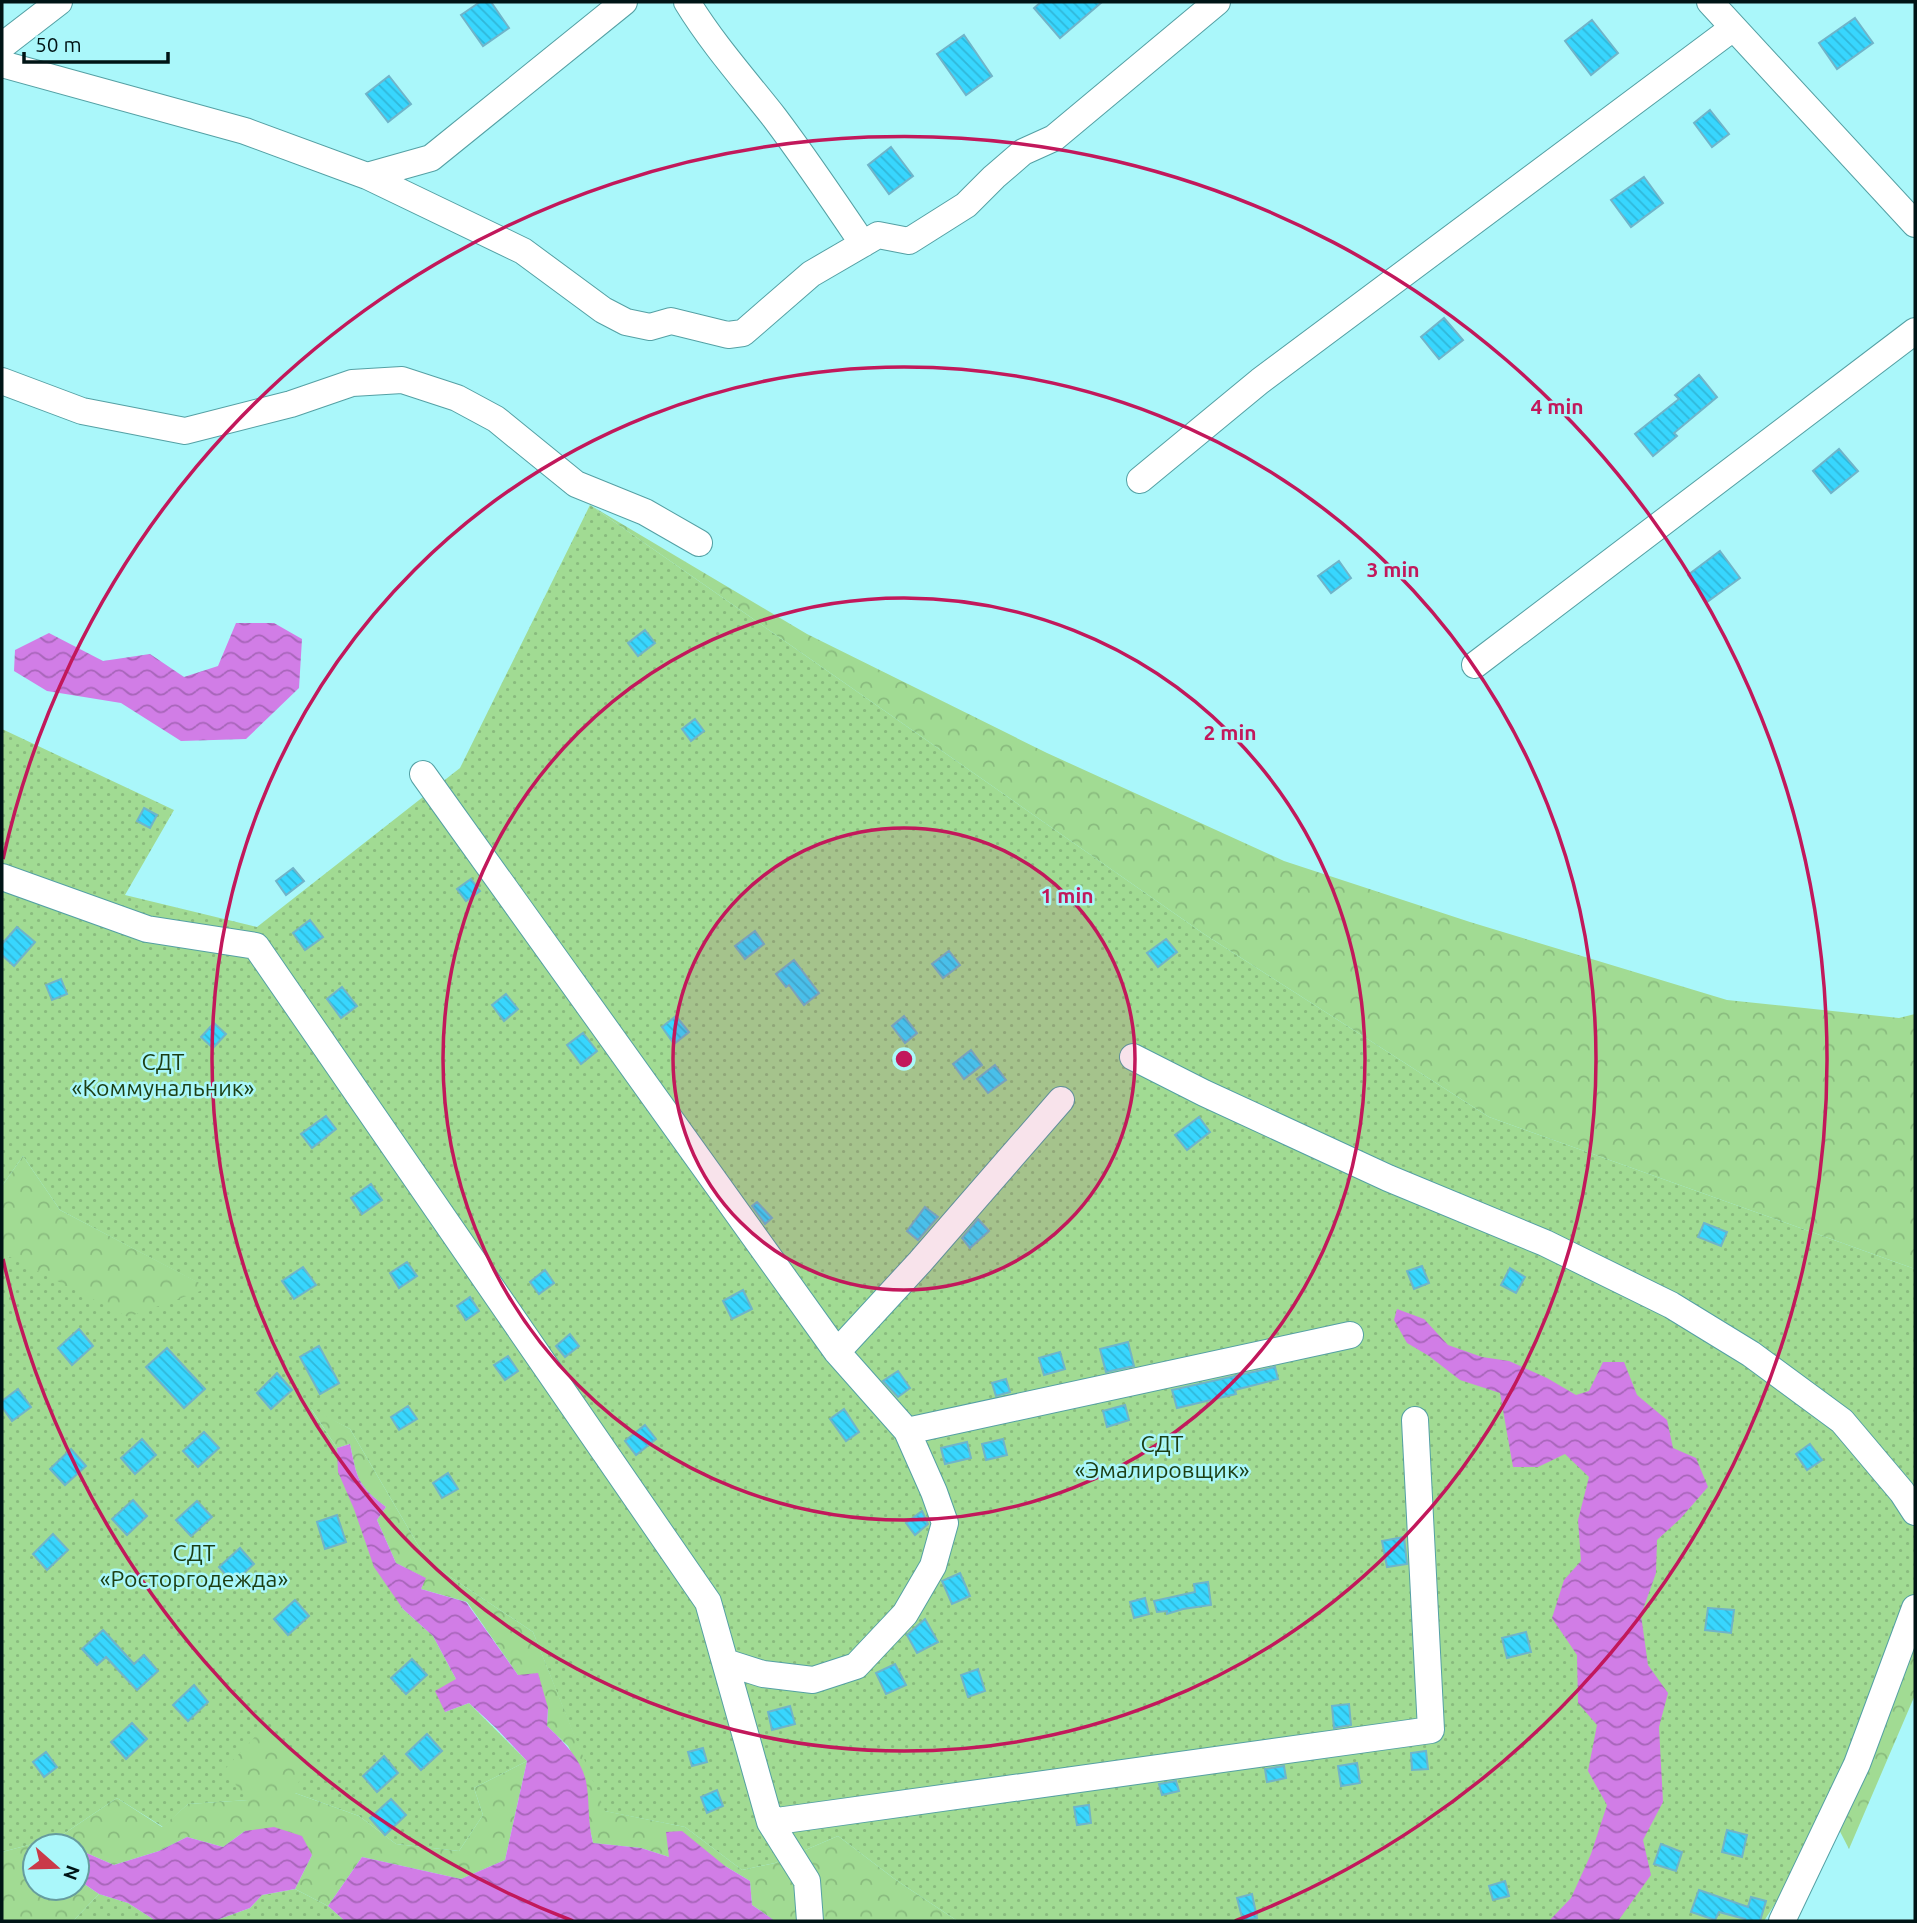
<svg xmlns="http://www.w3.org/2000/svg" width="1917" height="1923" font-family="Ubuntu,sans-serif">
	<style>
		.green { fill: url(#green-dots) }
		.forest { fill: url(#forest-crowns) }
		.water { fill: url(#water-waves) }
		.building { fill: url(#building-back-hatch); stroke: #70b4c9; stroke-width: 2 }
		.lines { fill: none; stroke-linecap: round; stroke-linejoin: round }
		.minor-casing { stroke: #54a0a4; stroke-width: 28 }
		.minor { stroke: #fff; stroke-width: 26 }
		.ring { fill: none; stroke: #c2185b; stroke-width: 3.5 }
		.labels { text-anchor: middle; stroke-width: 5; stroke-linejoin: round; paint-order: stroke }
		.park-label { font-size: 23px; fill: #1c3e13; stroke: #aaf7fa }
		.centre { fill: #c2185b; stroke: #aaf7fa; stroke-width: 3.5 }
		.ring-label { font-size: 21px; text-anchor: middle; font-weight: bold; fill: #c2185b; stroke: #aaf7fa; stroke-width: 5; stroke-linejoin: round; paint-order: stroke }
	</style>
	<defs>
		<pattern id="green-dots" width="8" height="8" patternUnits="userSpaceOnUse" patternTransform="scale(1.75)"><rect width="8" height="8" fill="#a1db93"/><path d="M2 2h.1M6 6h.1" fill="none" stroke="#89bb7e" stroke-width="1.8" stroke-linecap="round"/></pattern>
		<pattern id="forest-crowns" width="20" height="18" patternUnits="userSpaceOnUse" patternTransform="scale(1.75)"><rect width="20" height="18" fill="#a1db93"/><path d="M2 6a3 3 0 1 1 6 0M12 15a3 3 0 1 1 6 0" fill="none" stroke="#89bb7e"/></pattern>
		<pattern id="water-waves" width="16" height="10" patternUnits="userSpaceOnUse" patternTransform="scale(1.75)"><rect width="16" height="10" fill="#d17de6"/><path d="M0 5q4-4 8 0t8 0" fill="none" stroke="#a765b9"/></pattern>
		<pattern id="building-back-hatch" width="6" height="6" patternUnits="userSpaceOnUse" patternTransform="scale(1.75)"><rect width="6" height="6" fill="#38d6fe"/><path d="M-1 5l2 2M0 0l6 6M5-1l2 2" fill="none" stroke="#30b7d9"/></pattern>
	</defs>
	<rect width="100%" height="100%" fill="#aaf7fa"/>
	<!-- green -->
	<path class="green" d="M 590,505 L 1204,934 L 1489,1117 L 1915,1269 L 1915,1594 L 1832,1816 L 1764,1921 L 956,1920 L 896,1880 L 838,1836 L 775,1863 L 742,1870 L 685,1827 L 604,1811 L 533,1632 L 428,1562 L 350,1429 L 311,1409 L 337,1448 L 339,1472 L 403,1609 L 433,1636 L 456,1679 L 445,1712 L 469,1703 L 527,1761 L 474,1788 L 483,1815 L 459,1851 L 396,1844 L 359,1816 L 295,1793 L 249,1800 L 188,1804 L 163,1827 L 117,1798 L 59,1837 L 2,1852 L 2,1260 L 7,1256 L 208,1288 L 60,1210 L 23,1156 L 2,1186 L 2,729 L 174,810 L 125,895 L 257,927 L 460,768 Z
		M 295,1889 L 328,1906 L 345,1921 L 214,1921 L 250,1908 L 262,1895 Z
		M 99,1894 L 128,1903 L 156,1921 L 73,1921 Z"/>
	<!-- forest -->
	<path class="forest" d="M 590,505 L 807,634 L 1047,753 L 1284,861 L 1470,922 L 1727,1000 L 1899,1018 L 1915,1014 L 1915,1269 L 1489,1117 L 1204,934 Z
		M 23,1156 L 60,1210 L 209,1288 L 128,1317 L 8,1256 L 2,1260 L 2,1186 Z
		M 310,1407 L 350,1429 L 428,1562 L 533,1632 L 605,1811 L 685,1827 L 742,1870 L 775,1863 L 838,1836 L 896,1880 L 956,1920 L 1005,1921 L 775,1921 L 752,1905 L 750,1881 L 725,1866 L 669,1857 L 641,1848 L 593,1843 L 588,1820 L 585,1779 L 568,1746 L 547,1726 L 548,1708 L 518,1675 L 467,1602 L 421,1589 L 425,1578 L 396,1563 L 377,1520 L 386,1507 C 357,1485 357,1478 350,1444 L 337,1448 Z
		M 1915,1594 L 1915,1695 L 1849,1849 L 1832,1816 Z
		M 264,1727 L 305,1764 L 295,1793 L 359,1816 L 396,1844 L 459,1851 L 483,1815 L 474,1788 L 527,1761 L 505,1860 L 461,1879 L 362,1857 L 328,1906 L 295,1889 L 312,1855 L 245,1831 L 223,1847 L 187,1837 L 159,1851 L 114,1865 L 84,1852 L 77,1852 L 77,1846 L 35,1846 L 35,1888 L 77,1888 L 77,1879 L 99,1894 L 73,1921 L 2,1921 L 2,1852 L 59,1837 L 117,1798 L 162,1827 L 188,1804 L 248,1800 L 224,1770 Z"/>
	<!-- water -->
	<path class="water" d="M 236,623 L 274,623 L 302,639 L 299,688 L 246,739 L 181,741 L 121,703 L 47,691 L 14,671 L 15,650 L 49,633 L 103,661 L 150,654 L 184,677 L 218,666 Z
		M 1397,1309 L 1424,1319 L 1448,1345 L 1482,1357 L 1509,1361 L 1547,1378 L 1576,1395 L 1589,1391 L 1603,1362 L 1624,1362 L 1637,1395 L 1667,1420 L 1673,1448 L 1696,1458 L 1708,1487 L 1680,1519 L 1657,1540 L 1656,1573 L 1641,1615 L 1648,1665 L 1668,1693 L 1659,1727 L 1663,1802 L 1643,1840 L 1651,1875 L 1618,1921 L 1549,1921 L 1571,1898 L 1591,1854 L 1607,1805 L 1588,1771 L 1597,1725 L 1578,1703 L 1577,1655 L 1552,1618 L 1564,1580 L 1581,1561 L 1578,1520 L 1589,1477 L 1565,1454 L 1538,1467 L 1513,1467 L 1500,1393 L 1460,1380 L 1429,1356 L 1407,1343 L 1394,1320 Z
		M 350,1444 C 357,1478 357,1485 386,1507 L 377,1520 L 396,1563 L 426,1578 L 421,1589 L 466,1602 L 518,1675 L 538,1673 L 548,1708 L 547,1726 C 563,1741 581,1759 586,1781 C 590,1802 587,1820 593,1843 L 641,1848 L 669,1857 L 666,1832 L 682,1831 L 725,1866 L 750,1881 L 752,1905 L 775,1921 L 345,1921 L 328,1906 L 362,1857 L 461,1879 L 505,1860 L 527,1761 L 496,1728 L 469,1703 L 445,1712 L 435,1691 L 456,1679 L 433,1636 L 403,1609 L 374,1567 L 354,1509 L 338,1472 L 337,1448 Z
		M 274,1827 L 302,1836 L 312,1855 L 295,1889 L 262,1895 L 250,1908 L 214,1921 L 156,1921 L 128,1903 L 99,1894 L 77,1879 L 77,1852 L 84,1852 L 114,1865 L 159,1851 L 187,1837 L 223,1847 L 245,1831 Z"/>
	<!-- building -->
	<path class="building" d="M 480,2 L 491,2 L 509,28 L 483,46 L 461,15 Z
		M 1041,2 L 1102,2 L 1060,38 L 1034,8 Z
		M 1855,18 L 1873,43 L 1837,69 L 1819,43 Z
		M 1592,20 L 1618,53 L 1591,75 L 1565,41 Z
		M 964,35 L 992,76 L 966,95 L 937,54 Z
		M 389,76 L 411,104 L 388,122 L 366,94 Z
		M 1710,110 L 1729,134 L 1712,147 L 1694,123 Z
		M 891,147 L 913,176 L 889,194 L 868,165 Z
		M 1644,177 L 1663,203 L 1631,227 L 1611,200 Z
		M 1444,318 L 1463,340 L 1439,359 L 1421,337 Z
		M 1699,375 L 1717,397 L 1674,433 L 1677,436 L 1653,456 L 1635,434 L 1679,399 L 1675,395 Z
		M 1839,449 L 1858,471 L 1831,493 L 1813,471 Z
		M 1720,551 L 1740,578 L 1707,602 L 1688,575 Z
		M 1339,561 L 1351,578 L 1331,593 L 1318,576 Z
		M 645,630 L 655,643 L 638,656 L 628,643 Z
		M 695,719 L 704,731 L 691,741 L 682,729 Z
		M 144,808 L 157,815 L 150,828 L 137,821 Z
		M 293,868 L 304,881 L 286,895 L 276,881 Z
		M 471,879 L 480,891 L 466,901 L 457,889 Z
		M 310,920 L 323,937 L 305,950 L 293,933 Z
		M 17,927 L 35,942 L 14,966 L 2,955 L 2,944 Z
		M 755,931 L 764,944 L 745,959 L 735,946 Z
		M 1166,939 L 1177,952 L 1158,967 L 1147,953 Z
		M 949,951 L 960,965 L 943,978 L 932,964 Z
		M 794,960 L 819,993 L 804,1005 L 789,985 L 786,987 L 776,974 Z
		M 61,979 L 67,994 L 52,1000 L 46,985 Z
		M 342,987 L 357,1006 L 341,1018 L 327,999 Z
		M 506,994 L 518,1009 L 504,1021 L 492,1005 Z
		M 676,1016 L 689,1032 L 674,1044 L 662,1027 Z
		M 904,1016 L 917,1033 L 905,1043 L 892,1026 Z
		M 214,1023 L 226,1034 L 213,1048 L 201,1037 Z
		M 583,1033 L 597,1051 L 581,1064 L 567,1045 Z
		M 971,1050 L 982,1065 L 964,1079 L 953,1064 Z
		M 995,1065 L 1006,1080 L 988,1093 L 977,1079 Z
		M 326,1116 L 336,1129 L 312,1148 L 301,1134 Z
		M 1199,1117 L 1210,1132 L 1187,1150 L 1175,1135 Z
		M 371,1184 L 382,1200 L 362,1214 L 351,1198 Z
		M 757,1202 L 772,1218 L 765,1224 L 752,1206 Z
		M 925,1207 L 938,1217 L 918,1240 L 907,1231 Z
		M 978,1219 L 989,1231 L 970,1248 L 962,1238 Z
		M 1704,1223 L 1727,1232 L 1721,1246 L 1698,1237 Z
		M 407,1262 L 417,1276 L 399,1288 L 390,1273 Z
		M 1422,1266 L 1429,1283 L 1414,1289 L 1407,1271 Z
		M 303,1267 L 316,1285 L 294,1299 L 282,1281 Z
		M 1510,1268 L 1525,1277 L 1516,1293 L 1501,1285 Z
		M 545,1270 L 554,1283 L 539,1294 L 530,1282 Z
		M 743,1290 L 752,1309 L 732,1319 L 723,1301 Z
		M 470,1297 L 479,1311 L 466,1320 L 457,1306 Z
		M 79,1329 L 93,1346 L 72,1365 L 58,1348 Z
		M 570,1334 L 579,1346 L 565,1357 L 556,1346 Z
		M 1128,1342 L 1134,1366 L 1106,1372 L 1100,1349 Z
		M 319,1346 L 339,1383 L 320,1394 L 300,1357 Z
		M 167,1348 L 205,1389 L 184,1408 L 146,1367 Z
		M 1060,1352 L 1065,1369 L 1044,1375 L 1039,1358 Z
		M 508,1356 L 518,1371 L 505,1380 L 494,1365 Z
		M 1275,1367 L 1278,1379 L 1235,1390 L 1236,1394 L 1177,1408 L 1172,1390 Z
		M 898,1371 L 910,1388 L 898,1397 L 883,1381 Z
		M 277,1373 L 292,1390 L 271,1409 L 257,1393 Z
		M 1006,1379 L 1010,1392 L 996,1396 L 992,1383 Z
		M 18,1389 L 31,1407 L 12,1421 L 2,1407 L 2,1401 Z
		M 1125,1405 L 1129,1420 L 1107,1427 L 1103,1411 Z
		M 408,1406 L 417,1419 L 399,1430 L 391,1417 Z
		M 844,1409 L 859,1432 L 846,1441 L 830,1419 Z
		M 645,1425 L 656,1439 L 636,1455 L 625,1441 Z
		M 204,1432 L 219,1448 L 198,1467 L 183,1451 Z
		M 142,1439 L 156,1455 L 135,1474 L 121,1458 Z
		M 1003,1439 L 1007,1455 L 986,1460 L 982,1444 Z
		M 967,1442 L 971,1458 L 945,1464 L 941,1448 Z
		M 1810,1444 L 1822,1460 L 1807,1470 L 1796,1454 Z
		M 71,1449 L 86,1466 L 65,1485 L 50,1469 Z
		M 448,1473 L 458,1489 L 442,1498 L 433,1483 Z
		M 133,1500 L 147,1516 L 127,1535 L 112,1519 Z
		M 197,1501 L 212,1517 L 191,1536 L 176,1520 Z
		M 922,1511 L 928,1524 L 915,1535 L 906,1523 Z
		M 337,1515 L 346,1542 L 325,1549 L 317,1522 Z
		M 53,1534 L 68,1550 L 47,1570 L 33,1554 Z
		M 1404,1537 L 1407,1564 L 1387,1567 L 1382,1541 Z
		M 240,1548 L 254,1564 L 233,1583 L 219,1567 Z
		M 960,1573 L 970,1596 L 952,1604 L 942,1581 Z
		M 1208,1582 L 1211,1605 L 1183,1609 L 1167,1614 L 1167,1611 L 1157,1612 L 1154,1601 L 1195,1592 L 1194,1584 Z
		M 1145,1598 L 1149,1614 L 1134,1618 L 1130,1602 Z
		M 295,1600 L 309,1616 L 288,1635 L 274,1619 Z
		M 1708,1608 L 1734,1610 L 1731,1633 L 1705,1630 Z
		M 925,1619 L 938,1642 L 917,1653 L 907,1635 Z
		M 103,1630 L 134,1664 L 144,1655 L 158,1671 L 137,1690 L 106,1657 L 97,1665 L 82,1649 Z
		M 1526,1632 L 1531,1652 L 1507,1658 L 1502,1638 Z
		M 412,1659 L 427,1675 L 406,1694 L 391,1678 Z
		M 895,1664 L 906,1685 L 886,1694 L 876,1673 Z
		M 978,1669 L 985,1691 L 968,1697 L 961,1675 Z
		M 194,1685 L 208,1702 L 188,1721 L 173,1705 Z
		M 1349,1704 L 1351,1725 L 1334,1728 L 1332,1706 Z
		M 790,1706 L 795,1724 L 772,1730 L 768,1712 Z
		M 132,1723 L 147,1739 L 126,1759 L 111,1742 Z
		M 427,1734 L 442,1751 L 421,1770 L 406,1754 Z
		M 703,1748 L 707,1762 L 692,1766 L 688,1752 Z
		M 1426,1751 L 1428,1769 L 1412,1770 L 1411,1753 Z
		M 46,1752 L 57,1767 L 44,1777 L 33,1762 Z
		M 384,1756 L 398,1773 L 377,1792 L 363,1776 Z
		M 1357,1763 L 1360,1783 L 1341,1786 L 1338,1766 Z
		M 1284,1766 L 1286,1778 L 1267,1782 L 1265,1769 Z
		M 1176,1781 L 1179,1791 L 1162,1795 L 1159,1784 Z
		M 717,1790 L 723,1806 L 707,1813 L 701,1797 Z
		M 391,1799 L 406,1815 L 385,1835 L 370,1818 Z
		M 1089,1805 L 1091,1823 L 1077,1825 L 1074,1807 Z
		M 1727,1830 L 1747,1835 L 1742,1857 L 1722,1852 Z
		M 1661,1844 L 1682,1852 L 1676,1871 L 1654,1864 Z
		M 1505,1881 L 1509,1896 L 1493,1900 L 1489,1886 Z
		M 1699,1890 L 1748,1907 L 1751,1897 L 1766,1901 L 1760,1921 L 1744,1921 L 1745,1919 L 1719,1912 L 1715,1920 L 1691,1912 Z
		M 1252,1894 L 1257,1918 L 1243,1921 L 1237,1898 Z"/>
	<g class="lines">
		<defs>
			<path id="minor" d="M 687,2 C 712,43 744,79 774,117 C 805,158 834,201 863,244
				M 1710,2 L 1915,224
				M 2,46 L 59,2
				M 2,64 L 245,131 L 367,176 L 523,251 L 603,310 L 626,322 L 650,327 L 671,321 L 728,335 L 743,333 L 811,274 L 878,235 L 909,241 L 966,205 L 994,177 L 1023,152 L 1054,138 L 1217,2
				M 367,176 L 431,158 L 624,2
				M 2,381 L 82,411 L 185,431 L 291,404 L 352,383 L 402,380 L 457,398 L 496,419 L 576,484 L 645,512 L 699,543
				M 1140,480 L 1260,381 L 1733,28
				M 1475,665 L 1915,331
				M 423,774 L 837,1352 L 907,1431 L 934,1492 L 945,1523 L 933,1566 L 905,1614 L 856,1666 L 813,1680 L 763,1674 L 725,1662
				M 2,877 L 147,929 L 256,946 L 708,1602 L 770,1822 L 807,1881 L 810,1921
				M 1133,1057 L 1204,1093 L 1388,1178 L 1545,1243 L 1671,1305 L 1751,1354 L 1842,1421 L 1902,1492 L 1915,1512
				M 837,1352 L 920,1262 L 1061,1100
				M 907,1431 L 1350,1335
				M 770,1822 L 1431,1730 L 1415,1420
				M 1782,1921 L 1857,1764 L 1915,1608"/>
		</defs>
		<!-- minor casing -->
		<use href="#minor" class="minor-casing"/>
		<!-- minor -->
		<use href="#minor" class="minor"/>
	</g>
	<!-- distance rings -->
	<circle cx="904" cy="1059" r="231" fill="#c2185b" fill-opacity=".12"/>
	<g class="ring">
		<circle cx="904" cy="1059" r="231"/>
		<circle cx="904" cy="1059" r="461"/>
		<circle cx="904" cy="1059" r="692"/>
		<path d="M573 1921A923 923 0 0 1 3 1259M3 859A923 923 0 1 1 1235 1921"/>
	</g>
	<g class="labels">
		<!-- park labels -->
		<g class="park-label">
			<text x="163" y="1070">СДТ<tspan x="163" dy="26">«Коммунальник»</tspan></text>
			<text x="1162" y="1452">СДТ<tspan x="1162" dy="26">«Эмалировщик»</tspan></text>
			<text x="194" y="1561">СДТ<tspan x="194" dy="26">«Росторгодежда»</tspan></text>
		</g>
	</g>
	<circle cx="904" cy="1059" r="10" class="centre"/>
	<g class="ring-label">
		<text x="1557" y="414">4 min</text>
		<text x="1393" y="577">3 min</text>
		<text x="1230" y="740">2 min</text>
		<text x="1067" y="903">1 min</text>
	</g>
	<!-- border -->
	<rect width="1917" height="1923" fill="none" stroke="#001415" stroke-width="7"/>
	<!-- north arrow -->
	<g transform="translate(56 1867) rotate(110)"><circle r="33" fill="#aaf7fa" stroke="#669c9e" stroke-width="2"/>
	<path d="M0-5L12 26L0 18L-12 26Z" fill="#ca3948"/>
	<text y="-10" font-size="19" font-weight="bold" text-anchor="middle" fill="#001415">N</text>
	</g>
	<!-- scale -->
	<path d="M24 52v10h144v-10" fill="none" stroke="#001415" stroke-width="3.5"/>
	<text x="35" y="52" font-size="21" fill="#001415" stroke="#aaf7fa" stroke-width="5" paint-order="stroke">50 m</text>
</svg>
